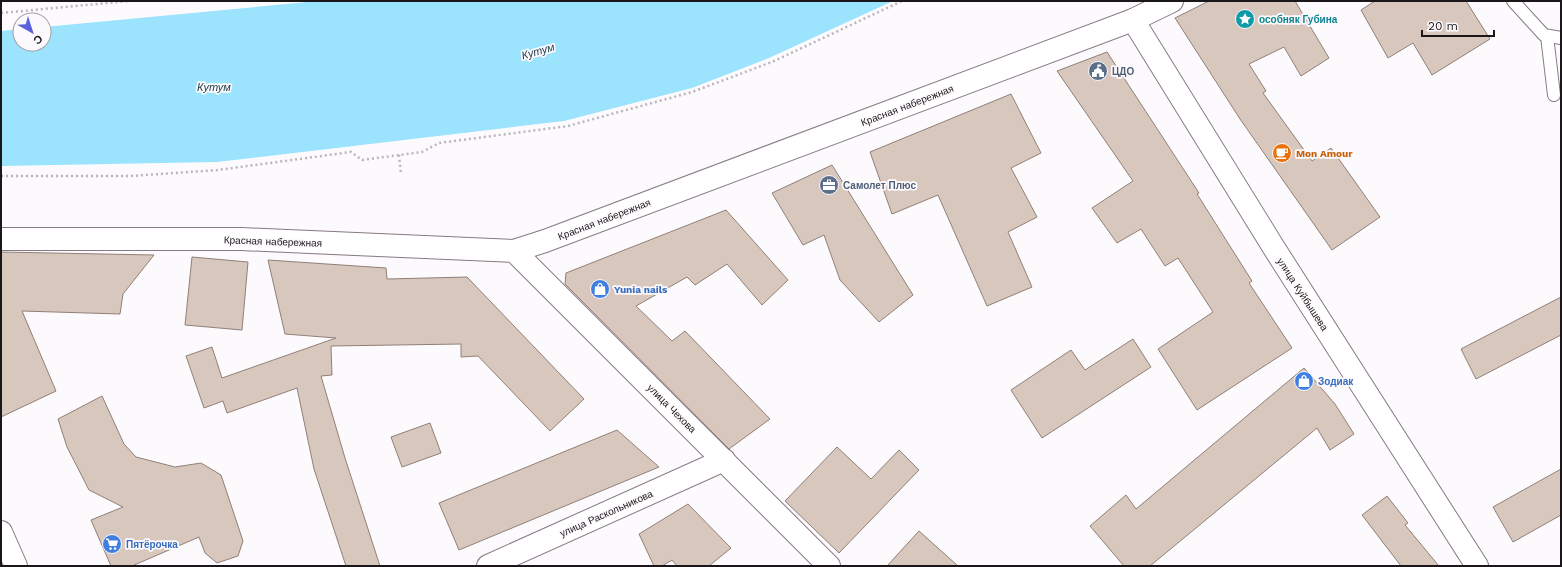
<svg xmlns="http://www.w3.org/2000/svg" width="1562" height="567" font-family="'Work Sans',sans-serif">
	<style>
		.water { fill: #9ce3fe }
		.building { fill: #d8c7bd; stroke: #908077 }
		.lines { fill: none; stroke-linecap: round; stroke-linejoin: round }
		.lane-casing { stroke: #867985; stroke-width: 14 }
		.street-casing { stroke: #867985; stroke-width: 24 }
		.secondary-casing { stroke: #867985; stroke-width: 24 }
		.path { stroke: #b9b5b9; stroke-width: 2.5; stroke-dasharray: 2 3; stroke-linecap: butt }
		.lane { stroke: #fff; stroke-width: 12 }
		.street { stroke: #fff; stroke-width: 22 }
		.secondary { stroke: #fff; stroke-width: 22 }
		.labels { text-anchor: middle; stroke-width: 3.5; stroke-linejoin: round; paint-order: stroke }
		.culture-label { font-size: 10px; font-weight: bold; fill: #0d838f; stroke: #fdfafd; text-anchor: start }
		.service-label { font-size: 10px; font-weight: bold; fill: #4e5e75; stroke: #fdfafd; text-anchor: start }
		.street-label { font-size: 10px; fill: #1b161a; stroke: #fdfafd }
		.food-label { font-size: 10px; font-weight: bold; fill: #c56008; stroke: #fdfafd; text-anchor: start }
		.shop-label { font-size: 10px; font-weight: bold; fill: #366cbe; stroke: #fdfafd; text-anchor: start }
		.water-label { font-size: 11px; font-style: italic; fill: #1a3b47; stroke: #fdfafd }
	</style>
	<rect width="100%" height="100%" fill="#fdfafd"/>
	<!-- water -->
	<path class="water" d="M 318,1 L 893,1 L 769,58 L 692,88 L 564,121 L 217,162 L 1,166 L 1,31 L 20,29 L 20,44 L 44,44 L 44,27 Z"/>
	<!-- building -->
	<path class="building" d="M 1209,1 L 1295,1 L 1329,58 L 1301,76 L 1284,47 L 1249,64 L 1266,91 L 1263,93 L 1312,161 L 1331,148 L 1380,217 L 1332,250 L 1240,119 L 1175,18 Z
		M 1375,1 L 1466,1 L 1490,39 L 1432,75 L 1413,43 L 1388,58 L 1361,10 Z
		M 1107,52 L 1199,193 L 1197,194 L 1252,281 L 1249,283 L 1292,348 L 1197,410 L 1158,349 L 1213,312 L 1178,258 L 1165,266 L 1141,229 L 1117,243 L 1092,208 L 1133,181 L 1057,71 Z
		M 1011,94 L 1041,153 L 1011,168 L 1037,217 L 1008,232 L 1032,287 L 987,306 L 938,195 L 892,214 L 870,152 Z
		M 832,165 L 913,295 L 879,322 L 840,280 L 824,235 L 803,245 L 772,193 Z
		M 726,210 L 788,280 L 762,305 L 727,264 L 695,285 L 687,277 L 636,306 L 672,341 L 685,331 L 770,419 L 729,449 L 565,284 L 566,273 Z
		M 1,252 L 154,255 L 123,294 L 120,314 L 22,311 L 56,391 L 1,417 Z
		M 192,257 L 248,262 L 242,330 L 185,325 Z
		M 268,260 L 386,268 L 387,279 L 467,277 L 584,399 L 550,431 L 478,356 L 461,357 L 461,344 L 331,346 L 332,375 L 321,376 L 345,458 L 380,566 L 346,566 L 314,469 L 297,388 L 227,413 L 223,401 L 204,408 L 186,356 L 212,347 L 222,378 L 336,338 L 285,334 Z
		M 1561,297 L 1561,335 L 1476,379 L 1461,349 Z
		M 1133,339 L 1151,367 L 1042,438 L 1011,390 L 1071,350 L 1085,370 Z
		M 1304,368 L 1335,404 L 1354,434 L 1330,450 L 1317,428 L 1150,566 L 1124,566 L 1090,526 L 1126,495 L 1136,509 Z
		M 102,396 L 124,444 L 136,457 L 175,467 L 201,463 L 221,475 L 243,541 L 238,556 L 217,563 L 205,553 L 199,537 L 132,566 L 111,566 L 91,520 L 123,507 L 89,490 L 67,447 L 58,419 Z
		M 430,423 L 441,453 L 402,467 L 391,437 Z
		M 617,430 L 659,467 L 459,550 L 439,503 Z
		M 837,447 L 871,479 L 899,450 L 919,470 L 839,553 L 785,501 Z
		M 1561,469 L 1561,515 L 1513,542 L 1493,507 Z
		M 1387,496 L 1408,523 L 1405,525 L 1439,566 L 1401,566 L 1362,515 Z
		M 688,504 L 731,548 L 709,566 L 677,566 L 672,560 L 662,566 L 654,566 L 639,534 Z
		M 919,531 L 958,566 L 887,566 Z"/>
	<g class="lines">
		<defs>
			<path id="lane" d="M 1513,1 L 1544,35 L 1561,38
				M 1547,36 L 1554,95"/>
			<path id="street" d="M 1133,20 L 1274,248 L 1477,566
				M 488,566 L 724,460"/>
			<path id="secondary" d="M 1,239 L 241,239 L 514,251 L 545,241 L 1133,20 L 1172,1
				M 514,251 L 829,566
				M 1,532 L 16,566"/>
		</defs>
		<!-- lane casing -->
		<use href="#lane" class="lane-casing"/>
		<!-- street casing -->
		<use href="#street" class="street-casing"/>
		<!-- secondary casing -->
		<use href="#secondary" class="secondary-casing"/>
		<!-- path -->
		<path class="path" d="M 1,13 L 129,1
			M 399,155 L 401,174
			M 1,176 L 131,176 L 218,170 L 351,152 L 362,160 L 422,152 L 439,143 L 568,126 L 692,92 L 772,62 L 902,1"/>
		<!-- lane -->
		<use href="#lane" class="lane"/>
		<!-- street -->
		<use href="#street" class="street"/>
		<!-- secondary -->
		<use href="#secondary" class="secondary"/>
	</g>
	<!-- icons -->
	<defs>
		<symbol id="sight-disc" viewBox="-11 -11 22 22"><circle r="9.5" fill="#0f9aa8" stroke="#fdfafd"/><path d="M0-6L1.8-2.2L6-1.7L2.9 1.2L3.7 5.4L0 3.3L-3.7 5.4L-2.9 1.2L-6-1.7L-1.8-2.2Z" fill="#fff"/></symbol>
		<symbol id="civic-disc" viewBox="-11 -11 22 22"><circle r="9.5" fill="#5c6f8a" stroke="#fdfafd"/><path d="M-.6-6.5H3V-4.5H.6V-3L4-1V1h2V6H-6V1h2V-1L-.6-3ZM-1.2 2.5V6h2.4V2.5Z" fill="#fff"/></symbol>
		<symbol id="cafe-disc" viewBox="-11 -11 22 22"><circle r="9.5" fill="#e8710a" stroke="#fdfafd"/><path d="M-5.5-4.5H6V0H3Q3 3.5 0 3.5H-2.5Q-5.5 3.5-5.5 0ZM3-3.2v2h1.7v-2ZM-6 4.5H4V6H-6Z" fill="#fff"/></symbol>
		<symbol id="office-disc" viewBox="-11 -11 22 22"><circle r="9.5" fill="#5c6f8a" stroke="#fdfafd"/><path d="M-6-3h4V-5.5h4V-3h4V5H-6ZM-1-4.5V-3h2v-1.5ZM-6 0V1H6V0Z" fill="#fff"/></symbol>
		<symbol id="shop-disc" viewBox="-11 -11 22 22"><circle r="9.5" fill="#3f7fe0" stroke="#fdfafd"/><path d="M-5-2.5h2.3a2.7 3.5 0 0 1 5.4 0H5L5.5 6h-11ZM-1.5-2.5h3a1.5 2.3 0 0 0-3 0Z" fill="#fff"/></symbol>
		<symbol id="supermarket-disc" viewBox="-11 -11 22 22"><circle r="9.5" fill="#3f7fe0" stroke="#fdfafd"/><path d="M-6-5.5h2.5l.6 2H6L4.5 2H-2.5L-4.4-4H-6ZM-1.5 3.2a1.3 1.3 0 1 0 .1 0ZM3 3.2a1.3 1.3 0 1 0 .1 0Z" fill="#fff"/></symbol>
	</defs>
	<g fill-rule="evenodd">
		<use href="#sight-disc" x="1234" y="8" width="22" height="22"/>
		<use href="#civic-disc" x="1087" y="60" width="22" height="22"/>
		<use href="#cafe-disc" x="1271" y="142" width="22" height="22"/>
		<use href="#office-disc" x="818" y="174" width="22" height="22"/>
		<use href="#shop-disc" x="589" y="278" width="22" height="22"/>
		<use href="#shop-disc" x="1293" y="370" width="22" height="22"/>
		<use href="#supermarket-disc" x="101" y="533" width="22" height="22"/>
	</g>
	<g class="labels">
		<!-- culture labels -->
		<g class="culture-label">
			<text x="1259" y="23">особняк Губина</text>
		</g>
		<!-- service labels -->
		<g class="service-label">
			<text x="1112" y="75">ЦДО</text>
			<text x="843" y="189">Самолет Плюс</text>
		</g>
		<!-- street labels -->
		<g class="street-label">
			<text transform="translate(907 105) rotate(-21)" y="4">Красная набережная</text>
			<text transform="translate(604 219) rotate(-21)" y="4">Красная набережная</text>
			<text transform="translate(273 241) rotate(2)" y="4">Красная набережная</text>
			<text transform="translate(1303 294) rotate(57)" y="4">улица Куйбышева</text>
			<text transform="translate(672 408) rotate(45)" y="4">улица Чехова</text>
			<text transform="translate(606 513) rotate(-24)" y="4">улица Раскольникова</text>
		</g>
		<!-- food labels -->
		<g class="food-label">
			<text x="1296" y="157">Mon Amour</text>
		</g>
		<!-- shop labels -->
		<g class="shop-label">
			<text x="614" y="293">Yunia nails</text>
			<text x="1318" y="385">Зодиак</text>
			<text x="126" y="548">Пятёрочка</text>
		</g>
		<!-- water labels -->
		<g class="water-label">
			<text transform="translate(538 51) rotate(-16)" y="4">Кутум</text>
			<text x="214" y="91">Кутум</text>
		</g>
	</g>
	<!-- border -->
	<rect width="1562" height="567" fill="none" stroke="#1b161a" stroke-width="4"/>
	<!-- north arrow -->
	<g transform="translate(32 32) rotate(141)"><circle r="19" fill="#fdfafd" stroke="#a39fa2"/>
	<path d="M0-3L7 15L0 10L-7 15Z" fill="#5a61d9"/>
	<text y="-6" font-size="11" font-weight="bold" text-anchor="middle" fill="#1b161a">С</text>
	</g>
	<!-- scale -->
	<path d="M1422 30v6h72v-6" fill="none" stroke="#1b161a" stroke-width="2"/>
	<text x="1428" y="30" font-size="12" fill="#1b161a" stroke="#fdfafd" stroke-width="3" paint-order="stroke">20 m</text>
</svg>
